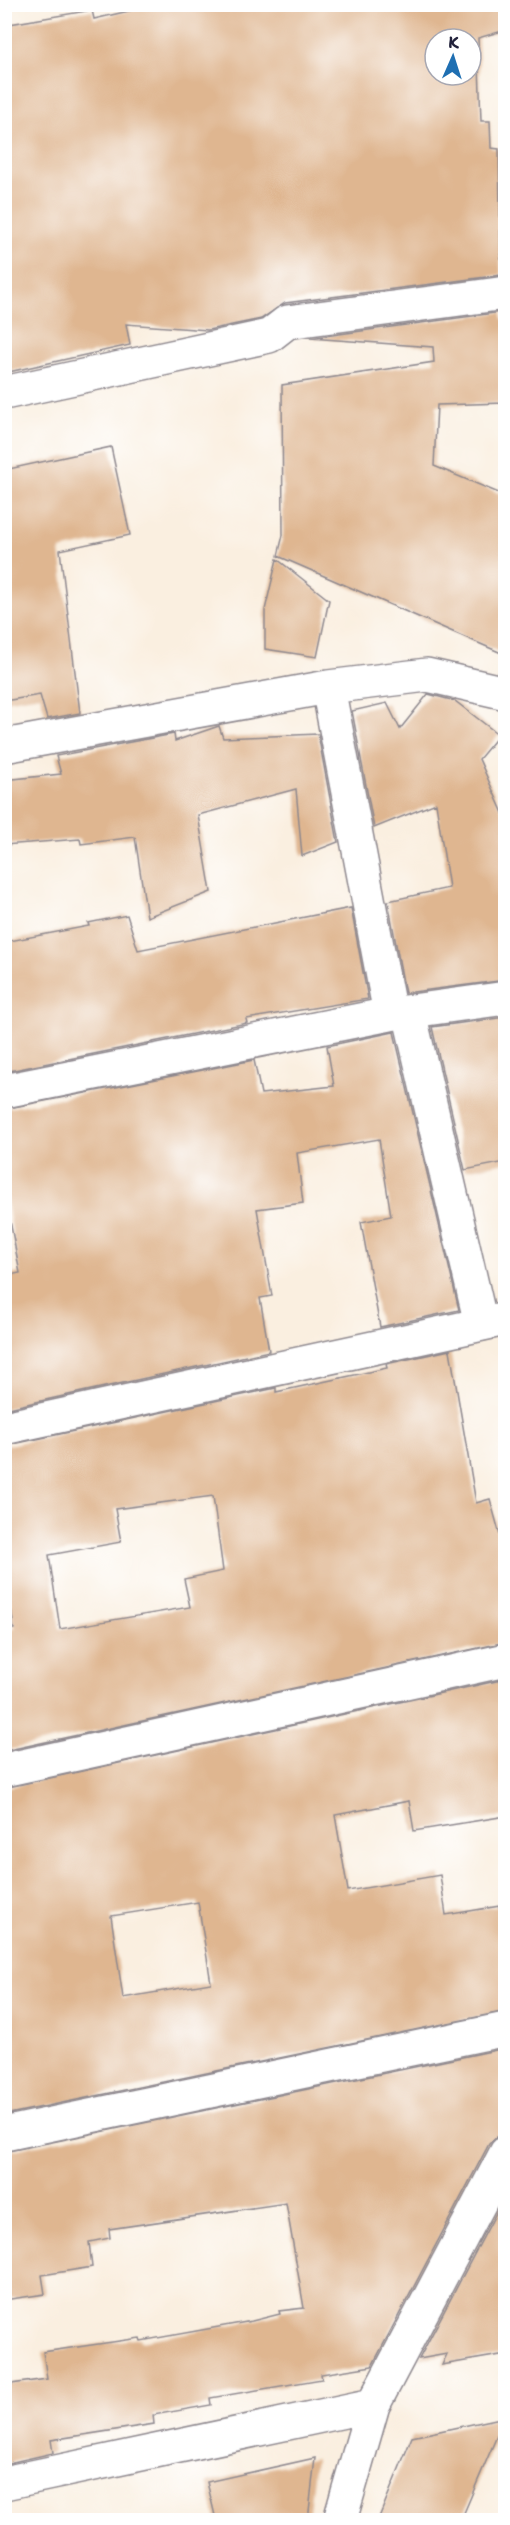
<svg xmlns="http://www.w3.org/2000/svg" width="510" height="2525" font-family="'Shantell Sans',sans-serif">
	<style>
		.building { fill: #dfb690; fill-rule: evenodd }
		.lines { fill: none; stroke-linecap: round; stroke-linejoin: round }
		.minor-casing { stroke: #8e888e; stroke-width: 36 }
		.tertiary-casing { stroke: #8e888e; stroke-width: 36 }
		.minor { stroke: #fff; stroke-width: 33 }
		.tertiary { stroke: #fff; stroke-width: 33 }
	</style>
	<rect width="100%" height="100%" fill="#fff"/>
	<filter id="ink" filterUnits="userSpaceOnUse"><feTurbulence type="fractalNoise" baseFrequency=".0167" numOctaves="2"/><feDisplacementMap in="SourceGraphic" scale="12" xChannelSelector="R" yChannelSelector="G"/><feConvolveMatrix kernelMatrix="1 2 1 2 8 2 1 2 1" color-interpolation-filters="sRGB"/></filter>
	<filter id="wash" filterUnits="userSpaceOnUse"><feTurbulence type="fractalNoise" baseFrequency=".008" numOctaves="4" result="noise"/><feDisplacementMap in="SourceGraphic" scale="24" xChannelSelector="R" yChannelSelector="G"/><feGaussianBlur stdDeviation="1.35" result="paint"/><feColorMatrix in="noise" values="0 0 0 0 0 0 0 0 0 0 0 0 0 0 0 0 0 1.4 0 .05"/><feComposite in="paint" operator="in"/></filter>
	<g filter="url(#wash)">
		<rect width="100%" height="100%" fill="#faefe0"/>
		<g id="blocks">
			<!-- building -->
			<path class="building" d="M 159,4 L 506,4 L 506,30 L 478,38 L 481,121 L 490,121 L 491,148 L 499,149 L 501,275 L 285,303 L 261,319 L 208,330 L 126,324 L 130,345 L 4,373 L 4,25 L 92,10 L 94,19 ZM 435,39 L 471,39 L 471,75 L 435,75 Z
				M 502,312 L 502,319 L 506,319 L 506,403 L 437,405 L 434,466 L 506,496 L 506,655 L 278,556 L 283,535 L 282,385 L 434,362 L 433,347 L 310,338 Z
				M 111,447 L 130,535 L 60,550 L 80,713 L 47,719 L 40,695 L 4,701 L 4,470 Z
				M 277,559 L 329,600 L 317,657 L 265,649 L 265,610 Z
				M 428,694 L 455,701 L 499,735 L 479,759 L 506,820 L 506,980 L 405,993 L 388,901 L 449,888 L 436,803 L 374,828 L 352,711 L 387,703 L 400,729 Z
				M 219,726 L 223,738 L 318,734 L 338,842 L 302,856 L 296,789 L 198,815 L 211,892 L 147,917 L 135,837 L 81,844 L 80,839 L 4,845 L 4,780 L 61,774 L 56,756 L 174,734 L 175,741 Z
				M 351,908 L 368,999 L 246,1019 L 247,1023 L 4,1072 L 4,942 L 89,926 L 88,923 L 127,915 L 138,950 Z
				M 506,1017 L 506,1162 L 465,1170 L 432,1027 Z
				M 394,1032 L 459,1310 L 380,1327 L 361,1222 L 391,1216 L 379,1139 L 297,1153 L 303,1203 L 257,1209 L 272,1296 L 260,1298 L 269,1351 L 4,1409 L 4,1276 L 20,1273 L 4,1189 L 4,1109 L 254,1060 L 261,1094 L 334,1086 L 327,1046 Z
				M 450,1350 L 476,1503 L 490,1499 L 506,1557 L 506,1642 L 4,1751 L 4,1631 L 14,1629 L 4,1560 L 4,1446 L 276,1388 L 276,1392 L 387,1368 L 386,1364 ZM 213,1496 L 223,1571 L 184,1579 L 190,1607 L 60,1629 L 49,1555 L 121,1542 L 115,1509 Z
				M 506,1679 L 506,1816 L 414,1831 L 409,1801 L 335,1815 L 348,1891 L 440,1875 L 446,1915 L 506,1905 L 506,2011 L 4,2115 L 4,1788 ZM 198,1902 L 211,1983 L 123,1998 L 111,1916 Z
				M 506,2048 L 506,2134 L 497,2137 L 489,2144 L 372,2366 L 321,2374 L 322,2379 L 210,2398 L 211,2405 L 153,2415 L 154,2424 L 51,2440 L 53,2453 L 4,2464 L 4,2385 L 47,2379 L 43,2352 L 140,2338 L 141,2341 L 252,2321 L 280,2314 L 279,2311 L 304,2308 L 286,2203 L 109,2229 L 110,2238 L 89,2242 L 92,2267 L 42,2275 L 45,2294 L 4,2300 L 4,2152 Z
				M 506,2194 L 506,2354 L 442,2365 L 447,2354 L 419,2359 Z
				M 505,2417 L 461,2520 L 378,2520 L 412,2437 Z
				M 315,2458 L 308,2520 L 216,2520 L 207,2482 Z"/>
		</g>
	</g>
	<g filter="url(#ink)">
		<use href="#blocks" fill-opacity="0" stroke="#8e888e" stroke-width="1.5"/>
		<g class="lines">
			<defs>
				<path id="minor" d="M 4,393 L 269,336 L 287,322 L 506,293
					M 328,687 L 390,1014
					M 4,746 L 328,687 L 427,675 L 506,693
					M 409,1012 L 481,1324
					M 4,1091 L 390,1014 L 506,998
					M 4,1770 L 506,1660
					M 4,2134 L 506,2029
					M 4,2483 L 373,2405
					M 340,2520 L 373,2405 L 506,2153"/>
				<path id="tertiary" d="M 4,1428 L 506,1319"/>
			</defs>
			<!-- minor casing -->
			<use href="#minor" class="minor-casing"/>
			<!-- tertiary casing -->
			<use href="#tertiary" class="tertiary-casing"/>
			<!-- minor -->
			<use href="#minor" class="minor"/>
			<!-- tertiary -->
			<use href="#tertiary" class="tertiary"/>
		</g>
	</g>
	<!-- margin -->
	<rect width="510" height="2525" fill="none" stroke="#fff" stroke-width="24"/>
	<!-- north arrow -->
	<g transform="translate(453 57) rotate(3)"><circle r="28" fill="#ffffff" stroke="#a7a7b1" stroke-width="1.5"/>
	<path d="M0-4.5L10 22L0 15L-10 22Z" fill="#1f6fb2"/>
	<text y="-9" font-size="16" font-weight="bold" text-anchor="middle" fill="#22223b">K</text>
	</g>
</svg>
